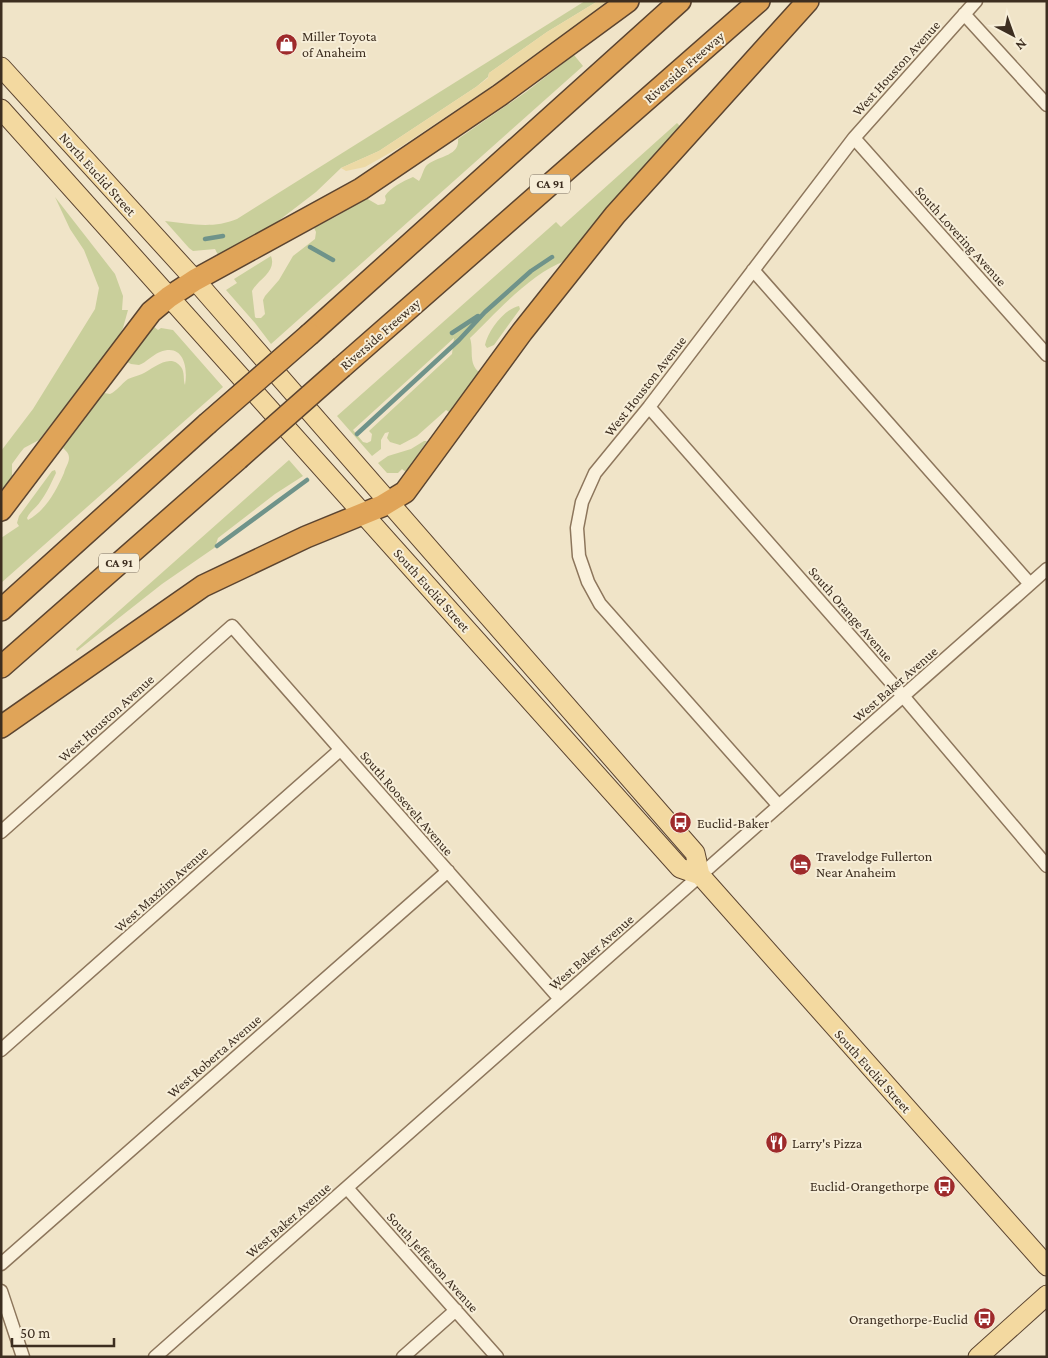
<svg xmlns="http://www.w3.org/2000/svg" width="1048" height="1358" font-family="'Crimson Pro',serif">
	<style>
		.green { fill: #c9cf9b; fill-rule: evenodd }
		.sand { fill: #ecd9a5 }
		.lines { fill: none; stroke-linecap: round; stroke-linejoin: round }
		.stream { stroke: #6f938a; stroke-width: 4.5 }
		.street-casing { stroke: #8d765c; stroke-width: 15 }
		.primary-casing { stroke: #5b4430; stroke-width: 21 }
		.highway-casing { stroke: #5b4430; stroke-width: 24 }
		.street { stroke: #faf1dc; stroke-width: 12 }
		.primary { stroke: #f3d9a0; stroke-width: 19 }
		.highway { stroke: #e0a458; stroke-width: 21 }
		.highway-bridge-casing { stroke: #5b4430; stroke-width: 24; stroke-linecap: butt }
		.highway-bridge { stroke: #e0a458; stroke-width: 21 }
		.labels { text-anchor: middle; stroke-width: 4; stroke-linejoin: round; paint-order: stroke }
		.shield { fill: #f7eed8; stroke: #756857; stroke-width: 1 }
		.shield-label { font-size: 12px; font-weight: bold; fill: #3d2e20 }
		.poi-label { font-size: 14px; fill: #3d2e20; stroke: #f7eed8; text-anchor: start }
		.street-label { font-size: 14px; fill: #3d2e20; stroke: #f7eed8 }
	</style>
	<rect width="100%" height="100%" fill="#f0e4c8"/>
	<!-- green -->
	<path class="green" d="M 585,1 L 598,1 L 547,32 L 489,73 L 488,77 L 476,87 L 379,151 L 341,168 L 316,192 L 273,225 L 218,255 L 215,249 L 193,251 L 189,248 L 165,221 C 190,224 213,229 237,219 Z
		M 574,55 L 583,66 L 271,344 L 255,323 L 226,290 L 237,283 L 234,279 L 271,256 C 277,272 258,279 252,291 L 255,317 L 256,318 L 261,318 L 265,314 L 263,300 L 265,296 L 279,280 L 293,256 L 315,239 L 316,232 L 314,228 L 337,216 L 366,198 L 378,205 L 384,204 L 386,200 L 385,196 C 390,188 403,181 413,177 L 419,181 C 422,177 423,170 426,166 C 436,156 460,157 458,139 L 526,92 Z
		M 677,123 L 681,127 L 565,261 C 531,273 496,313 470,338 C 474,350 468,363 479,372 L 449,412 L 446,410 L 444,412 L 417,436 L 400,445 L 390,442 L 387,438 L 389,432 L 385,433 L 381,440 L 381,449 L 372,456 L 337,416 L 556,222 L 561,227 ZM 454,338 L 452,354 L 369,431 L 372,434 L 371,441 L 367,443 L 363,442 L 353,430 Z
		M 55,197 L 115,274 L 123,296 L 122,310 L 128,310 L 123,328 L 117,339 L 39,440 L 24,448 L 20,453 L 12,464 L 12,476 L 1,493 L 1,451 L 33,409 L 95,309 L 99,288 L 84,250 L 70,229 Z
		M 519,306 L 520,309 L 494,345 L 487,348 L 485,345 C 488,331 504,309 519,306 Z
		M 153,326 L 158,330 L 161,328 L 173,330 L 223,387 L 1,583 L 1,538 L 19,526 L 17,523 L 19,516 L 52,471 L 55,470 L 56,473 C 51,483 47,493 40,502 C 36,508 30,511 27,518 L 28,520 C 46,510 56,491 64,473 C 65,468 69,463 69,458 C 69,453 66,451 63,448 L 104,393 L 110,394 C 117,391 121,384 128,379 C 132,377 138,376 142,374 C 153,369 170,352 181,367 C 185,372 183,380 185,385 C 188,368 184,343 160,352 C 152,355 147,362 139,365 L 131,364 L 127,362 Z
		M 424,441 L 427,441 L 406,472 L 402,469 L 398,473 L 387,473 L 378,463 L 388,456 L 411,449 Z
		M 289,460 L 303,476 L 275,494 L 218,538 L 216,544 L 217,546 L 162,584 L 77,651 L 76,649 Z"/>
	<!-- sand -->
	<path class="sand" d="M 598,1 L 615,1 L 569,30 L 486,90 L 402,146 L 365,167 L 346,171 L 341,168 L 379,151 L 476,87 L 488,78 L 489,73 L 547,32 Z"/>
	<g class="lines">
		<!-- stream -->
		<path class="stream" d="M 205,239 L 223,236
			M 310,247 L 333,260
			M 452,333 L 478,316
			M 357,434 L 459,340 L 485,312 L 531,271 L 552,257
			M 217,546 L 307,480"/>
		<defs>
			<path id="street" d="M 964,14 L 1047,105
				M 854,138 L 1047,355
				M 753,270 L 1030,584
				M 649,407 L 903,696 L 1047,866
				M 779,806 L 600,604 L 588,582 L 579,556 L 577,528 L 582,502 L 595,473 L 649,407 L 854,138 L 976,1
				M 1,832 L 232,626 L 560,999
				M 1,1050 L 340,750
				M 347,1188 L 497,1357
				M 1,1264 L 448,871
				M 1,1291 L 23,1357
				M 155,1357 L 1047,569
				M 403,1357 L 456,1310"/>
			<path id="primary" d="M 1,67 L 195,280 L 695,853 L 700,875 L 1047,1266
				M 1,109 L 680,868 L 700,875
				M 978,1357 L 1047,1295"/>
			<path id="highway" d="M 310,334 L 680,1
				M 342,367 L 759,1
				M 1,510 L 151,312 L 169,297 L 195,280 L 361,189 L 500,95 L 628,1
				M 1,610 L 207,424
				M 1,667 L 238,459
				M 1,727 L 203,586 L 306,537 L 382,506 L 405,492 L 522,332 L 615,215 L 808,1"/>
		</defs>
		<!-- street casing -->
		<use href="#street" class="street-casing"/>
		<!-- primary casing -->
		<use href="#primary" class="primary-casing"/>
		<!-- highway casing -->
		<use href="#highway" class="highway-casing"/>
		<!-- street -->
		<use href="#street" class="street"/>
		<!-- primary -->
		<use href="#primary" class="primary"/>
		<!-- highway -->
		<use href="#highway" class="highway"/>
		<defs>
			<path id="highway-bridge" d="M 207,424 L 310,334
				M 238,459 L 342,367"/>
		</defs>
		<!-- highway-bridge casing -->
		<use href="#highway-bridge" class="highway-bridge-casing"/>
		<!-- highway-bridge -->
		<use href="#highway-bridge" class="highway-bridge"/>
	</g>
	<!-- icons -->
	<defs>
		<symbol id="shop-disc" viewBox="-11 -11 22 22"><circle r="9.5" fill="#9e2a2b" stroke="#f7eed8"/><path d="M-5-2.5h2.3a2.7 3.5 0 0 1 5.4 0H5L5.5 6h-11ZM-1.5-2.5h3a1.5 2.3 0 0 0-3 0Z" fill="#fff"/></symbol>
		<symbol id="bus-disc" viewBox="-11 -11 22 22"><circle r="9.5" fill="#9e2a2b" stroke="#f7eed8"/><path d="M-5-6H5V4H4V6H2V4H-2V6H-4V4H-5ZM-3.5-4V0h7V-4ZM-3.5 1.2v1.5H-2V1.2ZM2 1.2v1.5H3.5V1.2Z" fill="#fff"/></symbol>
		<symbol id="hotel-disc" viewBox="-11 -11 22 22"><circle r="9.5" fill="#9e2a2b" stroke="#f7eed8"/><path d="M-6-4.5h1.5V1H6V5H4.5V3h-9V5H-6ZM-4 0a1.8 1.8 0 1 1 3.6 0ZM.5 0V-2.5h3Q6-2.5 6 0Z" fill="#fff"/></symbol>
		<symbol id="restaurant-disc" viewBox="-11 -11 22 22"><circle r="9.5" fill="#9e2a2b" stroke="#f7eed8"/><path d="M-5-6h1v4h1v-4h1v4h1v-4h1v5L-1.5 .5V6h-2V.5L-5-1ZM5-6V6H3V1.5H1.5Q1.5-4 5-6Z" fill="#fff"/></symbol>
	</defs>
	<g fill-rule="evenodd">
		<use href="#shop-disc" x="274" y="32" width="25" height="25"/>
		<use href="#bus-disc" x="668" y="810" width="25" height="25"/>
		<use href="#hotel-disc" x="788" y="852" width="25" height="25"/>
		<use href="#restaurant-disc" x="764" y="1130" width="25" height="25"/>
		<use href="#bus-disc" x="932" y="1174" width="25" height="25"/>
		<use href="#bus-disc" x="972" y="1306" width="25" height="25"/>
	</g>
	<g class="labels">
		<!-- shield labels -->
		<g class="shield">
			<rect x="530" y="174.5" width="40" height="19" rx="4"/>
			<rect x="99" y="553.5" width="40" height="19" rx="4"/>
		</g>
		<g class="shield-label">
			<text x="550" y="188">CA 91</text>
			<text x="119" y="567">CA 91</text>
		</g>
		<!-- poi labels -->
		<g class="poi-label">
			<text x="302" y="41">Miller Toyota<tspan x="302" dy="16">of Anaheim</tspan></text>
			<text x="697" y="828">Euclid-Baker</text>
			<text x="816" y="861">Travelodge Fullerton<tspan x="816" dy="16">Near Anaheim</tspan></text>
			<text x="792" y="1148">Larry's Pizza</text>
			<text x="929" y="1191" text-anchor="end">Euclid-Orangethorpe</text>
			<text x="968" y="1324" text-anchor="end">Orangethorpe-Euclid</text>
		</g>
		<!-- street labels -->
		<g class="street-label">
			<text transform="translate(684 67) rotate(-41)" y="5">Riverside Freeway</text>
			<text transform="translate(896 68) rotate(-48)" y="5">West Houston Avenue</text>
			<text transform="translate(98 174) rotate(48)" y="5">North Euclid Street</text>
			<text transform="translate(961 236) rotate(48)" y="5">South Lovering Avenue</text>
			<text transform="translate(380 334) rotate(-41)" y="5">Riverside Freeway</text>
			<text transform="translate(645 386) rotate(-52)" y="5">West Houston Avenue</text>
			<text transform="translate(432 590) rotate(48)" y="5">South Euclid Street</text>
			<text transform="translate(851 614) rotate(49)" y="5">South Orange Avenue</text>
			<text transform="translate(895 684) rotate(-41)" y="5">West Baker Avenue</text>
			<text transform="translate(106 718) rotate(-42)" y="5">West Houston Avenue</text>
			<text transform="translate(407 803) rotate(49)" y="5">South Roosevelt Avenue</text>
			<text transform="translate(161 889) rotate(-42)" y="5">West Maxzim Avenue</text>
			<text transform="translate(591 952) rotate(-41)" y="5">West Baker Avenue</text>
			<text transform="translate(214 1056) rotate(-41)" y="5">West Roberta Avenue</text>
			<text transform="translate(873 1071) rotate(48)" y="5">South Euclid Street</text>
			<text transform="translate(288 1220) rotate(-41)" y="5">West Baker Avenue</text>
			<text transform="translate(433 1262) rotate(48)" y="5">South Jefferson Avenue</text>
		</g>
	</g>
	<!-- border -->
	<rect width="1048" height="1358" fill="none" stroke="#3d2e20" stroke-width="5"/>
	<!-- north arrow -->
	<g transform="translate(1013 35) rotate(139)" stroke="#f7eed8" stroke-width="4" paint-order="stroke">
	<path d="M0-4L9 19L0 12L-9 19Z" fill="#3d2e20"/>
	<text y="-8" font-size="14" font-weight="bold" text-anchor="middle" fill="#3d2e20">N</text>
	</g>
	<!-- scale -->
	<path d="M12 1338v8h102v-8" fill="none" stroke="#3d2e20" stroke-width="2.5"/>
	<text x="20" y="1338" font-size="15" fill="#3d2e20" stroke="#f7eed8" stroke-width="4" paint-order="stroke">50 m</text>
</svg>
